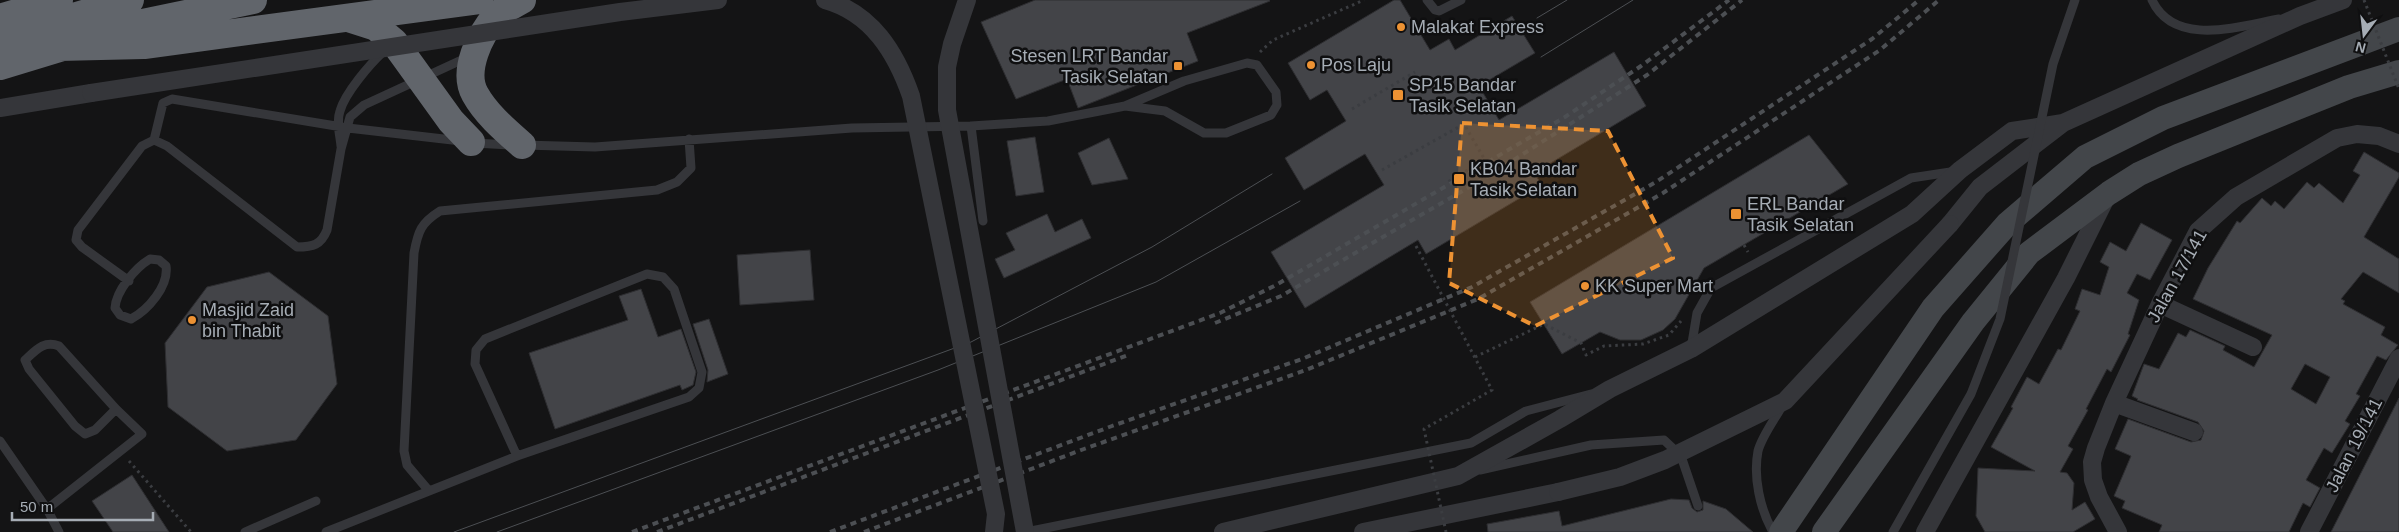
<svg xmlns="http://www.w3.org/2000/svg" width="2399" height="532" font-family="Helvetica,sans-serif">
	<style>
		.building { fill: #434448; stroke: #2e2e31; fill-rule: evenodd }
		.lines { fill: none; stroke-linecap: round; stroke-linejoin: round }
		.path { stroke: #3b3d41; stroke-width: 3; stroke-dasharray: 2.5 4; stroke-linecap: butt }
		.lane { stroke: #35363a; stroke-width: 9 }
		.street { stroke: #35363a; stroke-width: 18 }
		.secondary { stroke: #43464a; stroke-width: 24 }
		.highway { stroke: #61656b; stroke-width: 28 }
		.tram { stroke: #4c4f53; stroke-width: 1 }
		.rail { stroke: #4c4f53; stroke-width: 4; stroke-dasharray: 6 5; stroke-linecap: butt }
		.path-bridge { stroke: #3b3d41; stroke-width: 3; stroke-dasharray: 2.5 4; stroke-linecap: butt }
		.lane-bridge { stroke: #35363a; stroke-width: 9 }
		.street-bridge { stroke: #35363a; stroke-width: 18 }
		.marked { fill: #ed9233; fill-opacity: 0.2; stroke: #ed9233; stroke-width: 4; stroke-dasharray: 10 6; stroke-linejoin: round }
		.poi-dot { fill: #ed9233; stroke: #0f0f10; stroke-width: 2 }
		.labels { text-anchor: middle; stroke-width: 5; stroke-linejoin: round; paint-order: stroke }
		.poi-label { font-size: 18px; fill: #a6adb5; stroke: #0f0f10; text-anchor: start }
		.street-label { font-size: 18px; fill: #a6adb5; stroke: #0f0f10 }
	</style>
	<rect width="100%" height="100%" fill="#141415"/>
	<!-- building -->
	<path class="building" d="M 1035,0 L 1269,0 L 1270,1 L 1187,33 L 1198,61 L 1078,108 L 1067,79 L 1016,99 L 981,22 Z
		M 1394,0 L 1400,0 L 1430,50 L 1449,39 L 1455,50 L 1512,16 L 1535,53 L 1479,86 L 1499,120 L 1614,52 L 1646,106 L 1534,173 L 1542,185 L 1426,254 L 1418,240 L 1305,308 L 1271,252 L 1384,185 L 1365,154 L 1304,190 L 1285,158 L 1346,121 L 1327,90 L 1310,100 L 1288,63 Z
		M 1809,135 L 1848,184 L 1704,268 L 1675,319 L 1663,330 L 1641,340 L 1620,340 L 1600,332 L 1562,354 L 1530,302 Z
		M 1035,137 L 1044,192 L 1016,196 L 1007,141 Z
		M 1109,138 L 1128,179 L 1092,185 L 1078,153 Z
		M 2364,152 L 2399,173 L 2399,177 L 2364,237 L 2399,259 L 2399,293 L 2363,272 L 2341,299 L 2345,301 L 2343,304 L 2385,327 L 2381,335 L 2398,345 L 2386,360 L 2377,356 L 2356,394 L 2360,396 L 2345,421 L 2350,424 L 2332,453 L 2324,448 L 2306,480 L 2320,488 L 2310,507 L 2303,503 L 2289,532 L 2159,532 L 2162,525 L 2122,508 L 2125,501 L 2114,496 L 2131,456 L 2115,449 L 2128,419 L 2191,442 L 2201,440 L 2204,431 L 2198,422 L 2137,400 L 2138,399 L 2132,396 L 2144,364 L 2159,369 L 2178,333 L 2186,337 L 2190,330 L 2225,346 L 2223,350 L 2254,367 L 2272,335 L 2193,299 L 2208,268 L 2237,221 L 2240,223 L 2262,198 L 2271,206 L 2275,201 L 2284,209 L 2307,182 L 2314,188 L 2319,183 L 2343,203 L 2360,175 L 2353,171 ZM 2305,364 L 2330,377 L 2316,404 L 2291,389 Z
		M 1047,214 L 1055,232 L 1082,219 L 1091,238 L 1004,278 L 995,259 L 1015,250 L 1006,233 Z
		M 2141,223 L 2172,240 L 2150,280 L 2137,274 L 2127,293 L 2139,300 L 2128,334 L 2130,335 L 2111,372 L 2107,369 L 2086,409 L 2088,410 L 2068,446 L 2073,449 L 2060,472 L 2067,473 L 2074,483 L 2072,510 L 2085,502 L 2095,519 L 2073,532 L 1985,532 L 1976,516 L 1978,468 L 2035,471 L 1991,447 L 2013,408 L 2011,407 L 2027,377 L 2039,384 L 2058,349 L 2061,350 L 2080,311 L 2075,309 L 2082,289 L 2100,295 L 2109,267 L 2100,262 L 2110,242 L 2126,251 Z
		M 810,250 L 814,300 L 740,305 L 737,255 Z
		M 269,272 L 328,316 L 337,384 L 296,440 L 227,451 L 168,407 L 165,343 L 207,287 Z
		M 641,289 L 658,337 L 681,329 L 696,372 L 693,385 L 682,390 L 680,385 L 555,429 L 529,353 L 628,320 L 619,296 Z
		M 709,319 L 728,374 L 707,382 L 708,370 L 693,324 Z
		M 2399,398 L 2399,532 L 2331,532 Z
		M 132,475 L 169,532 L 113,532 L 92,501 Z
		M 1671,499 L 1689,500 L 1692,508 L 1697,512 L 1703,510 L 1703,501 L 1726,509 L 1753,532 L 1488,532 L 1487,524 L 1559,511 L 1562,526 Z"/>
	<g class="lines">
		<!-- path -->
		<path class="path" d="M 1260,52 L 1273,40 L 1364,0
			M 1352,109 L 1415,72
			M 1382,170 L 1464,124 L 1485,160 L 1446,183
			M 1744,245 L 1748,252
			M 1475,357 L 1544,324 L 1581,343 L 1586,355 L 1604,346 L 1643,344 L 1669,335 L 1681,321
			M 129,461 L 191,532"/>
		<!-- lane -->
		<path class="lane" d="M 1427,0 L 1435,10 L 1439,11 L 1461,0
			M 2152,0 C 2174,48 2240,26 2279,19
			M 971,126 L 983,221
			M 154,140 L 163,103 L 172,99 L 348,128 L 461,141
			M 474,143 L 511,145
			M 523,145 L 595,147 L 852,128 L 971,126 L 1048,121 L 1125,106 L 1184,81 L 1247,63 L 1257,65 L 1276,92 L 1277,105 L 1271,115 L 1226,133 L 1204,133 L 1165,111 L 1125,106
			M 341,146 C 340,135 336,122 340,111 C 345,93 370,64 383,52
			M 150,259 L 159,260 L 166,266 C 169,286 148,310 131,319 L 120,315 L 115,308 C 116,291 135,268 150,259 Z
			M 129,281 L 82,247 L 76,240 L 78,230 L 142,146 L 154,140 L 167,146 L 297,247 C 313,247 321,245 327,230 L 341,149 L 350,117 L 364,105 L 468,57
			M 1691,349 L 1697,313 L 1711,288 L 1911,178 L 1957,171
			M 0,441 L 47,509 L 59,532
			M 1480,470 L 1591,445 L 1664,440 L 1681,456 L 1698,506
			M 429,491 L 407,465 L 404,451 L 414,253 C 418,231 421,223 440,211 L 657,190 L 677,182 L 691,168 L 689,139
			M 47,509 L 142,434 L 116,409 L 59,346 C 44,340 36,350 25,360 L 29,369 L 75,426 L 85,434 L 95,430 L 116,409
			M 245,532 L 316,501
			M 326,532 L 517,456 L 689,397 L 699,388 L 702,372 L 674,289 L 663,277 L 647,274 L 485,339 L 476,350 L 475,364 L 517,456
			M 1026,532 L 1471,443 L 1526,411 L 1591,394
			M 1773,532 C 1760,509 1753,477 1758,451 C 1762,436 1775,419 1782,406"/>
		<!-- street -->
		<path class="street" d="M 0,108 L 91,93
			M 1950,224 L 1980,187 L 2063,123 L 2300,16 L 2343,0
			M 2160,304 L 2253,347
			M 2114,403 L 2194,432
			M 1223,532 L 1458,476 L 1560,419 L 1610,389 L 1691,349 L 1912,214 L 1960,170 L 2012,131 L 2063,123
			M 1363,532 L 1558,492
			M 1925,532 L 2066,278 L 2106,198
			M 2118,532 L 2099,497 L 2093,480 L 2092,462 L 2096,448 L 2114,403 L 2160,304 L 2198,231 L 2236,197 L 2337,138 L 2357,134 L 2379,136 L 2399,144
			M 2309,532 L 2399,358"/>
		<!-- secondary -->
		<path class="secondary" d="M 1781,532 L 1933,308 L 2008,223 L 2085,157 L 2163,118 L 2399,29
			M 1824,532 L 1973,322 L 2029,253 L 2109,193 L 2139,174 L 2178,156 L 2349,87 L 2399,72"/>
		<!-- highway -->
		<path class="highway" d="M 0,18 L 59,0
			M 351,19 L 376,27 L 394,42 L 451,121 L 471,142
			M 0,39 L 130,0
			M 58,47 L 144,45 L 479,0
			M 0,66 L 138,24 L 253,0
			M 522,145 C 505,130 486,114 475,94 C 462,71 480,34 496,16 C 503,9 514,5 522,0"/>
		<!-- tram -->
		<path class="tram" d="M 1537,18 L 1567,0
			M 1541,57 L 1633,0
			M 454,532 L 971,342 L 1152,247 L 1272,174
			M 497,532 L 938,370 L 1156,282 L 1300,201"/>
		<!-- rail -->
		<path class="rail" d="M 1215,323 L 1281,296 L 1490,175 L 1647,75 L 1742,0
			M 632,532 L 1220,313 L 1276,285 L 1565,117 L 1641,66 L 1729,0
			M 657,532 L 1128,355
			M 830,532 L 1112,426 L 1302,359 L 1472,287 L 1656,182 L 1872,39 L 1919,0
			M 864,532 L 1084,449 L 1306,370 L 1478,299 L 1663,193 L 1880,50 L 1939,0"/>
		<!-- path-bridge -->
		<path class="path-bridge" d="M 2364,0 L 2399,89
			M 1416,246 L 1492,390 L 1424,429 L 1446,532"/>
		<!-- lane-bridge -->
		<path class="lane-bridge" d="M 1893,532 L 1971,394 L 2000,319 L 2053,64 L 2075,0"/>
		<!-- street-bridge -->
		<path class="street-bridge" d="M 825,0 C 872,13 896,53 911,96 L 996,514 L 994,532
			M 967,0 L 952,44 L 947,67 L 947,110 L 1025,532
			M 91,93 L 620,12 L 718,0
			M 1558,492 L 1620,477 L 1665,460 L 1785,401 L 1950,224"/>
	</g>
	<!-- marked area -->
	<path class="marked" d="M 1462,123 L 1608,131 L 1673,258 L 1535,326 L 1449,283 Z"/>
	<!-- markers -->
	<g class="poi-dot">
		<circle cx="1401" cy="27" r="5"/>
		<circle cx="1311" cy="65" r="5"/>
		<rect x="1173" y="61" width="10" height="10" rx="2.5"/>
		<rect x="1392" y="89" width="12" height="12" rx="2.5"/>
		<rect x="1453" y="173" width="12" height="12" rx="2.5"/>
		<rect x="1730" y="208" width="12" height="12" rx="2.5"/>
		<circle cx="1585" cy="286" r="5"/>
		<circle cx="192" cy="320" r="5"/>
	</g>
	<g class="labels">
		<!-- poi labels -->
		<g class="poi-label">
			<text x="1411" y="33">Malakat Express</text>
			<text x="1168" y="62" text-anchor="end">Stesen LRT Bandar<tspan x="1168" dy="21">Tasik Selatan</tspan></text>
			<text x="1321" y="71">Pos Laju</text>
			<text x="1409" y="91">SP15 Bandar<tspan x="1409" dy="21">Tasik Selatan</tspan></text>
			<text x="1470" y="175">KB04 Bandar<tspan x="1470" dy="21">Tasik Selatan</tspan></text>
			<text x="1747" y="210">ERL Bandar<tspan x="1747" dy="21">Tasik Selatan</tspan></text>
			<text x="1595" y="292">KK Super Mart</text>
			<text x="202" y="316">Masjid Zaid<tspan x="202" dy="21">bin Thabit</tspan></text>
		</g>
		<!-- street labels -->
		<g class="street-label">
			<text transform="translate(2177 276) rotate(-61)" y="6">Jalan 17/141</text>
			<text transform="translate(2354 445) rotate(-63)" y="6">Jalan 19/141</text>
		</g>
	</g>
	<!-- north arrow -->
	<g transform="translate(2364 35) rotate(195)" stroke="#0f0f10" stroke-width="4" paint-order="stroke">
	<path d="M0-4L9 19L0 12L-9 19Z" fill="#a6adb5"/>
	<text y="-8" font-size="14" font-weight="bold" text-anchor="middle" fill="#a6adb5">N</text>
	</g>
	<!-- scale -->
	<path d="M12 512v8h141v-8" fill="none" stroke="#a6adb5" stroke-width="2.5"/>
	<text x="20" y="512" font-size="15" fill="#a6adb5" stroke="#0f0f10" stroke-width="4" paint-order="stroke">50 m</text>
</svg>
